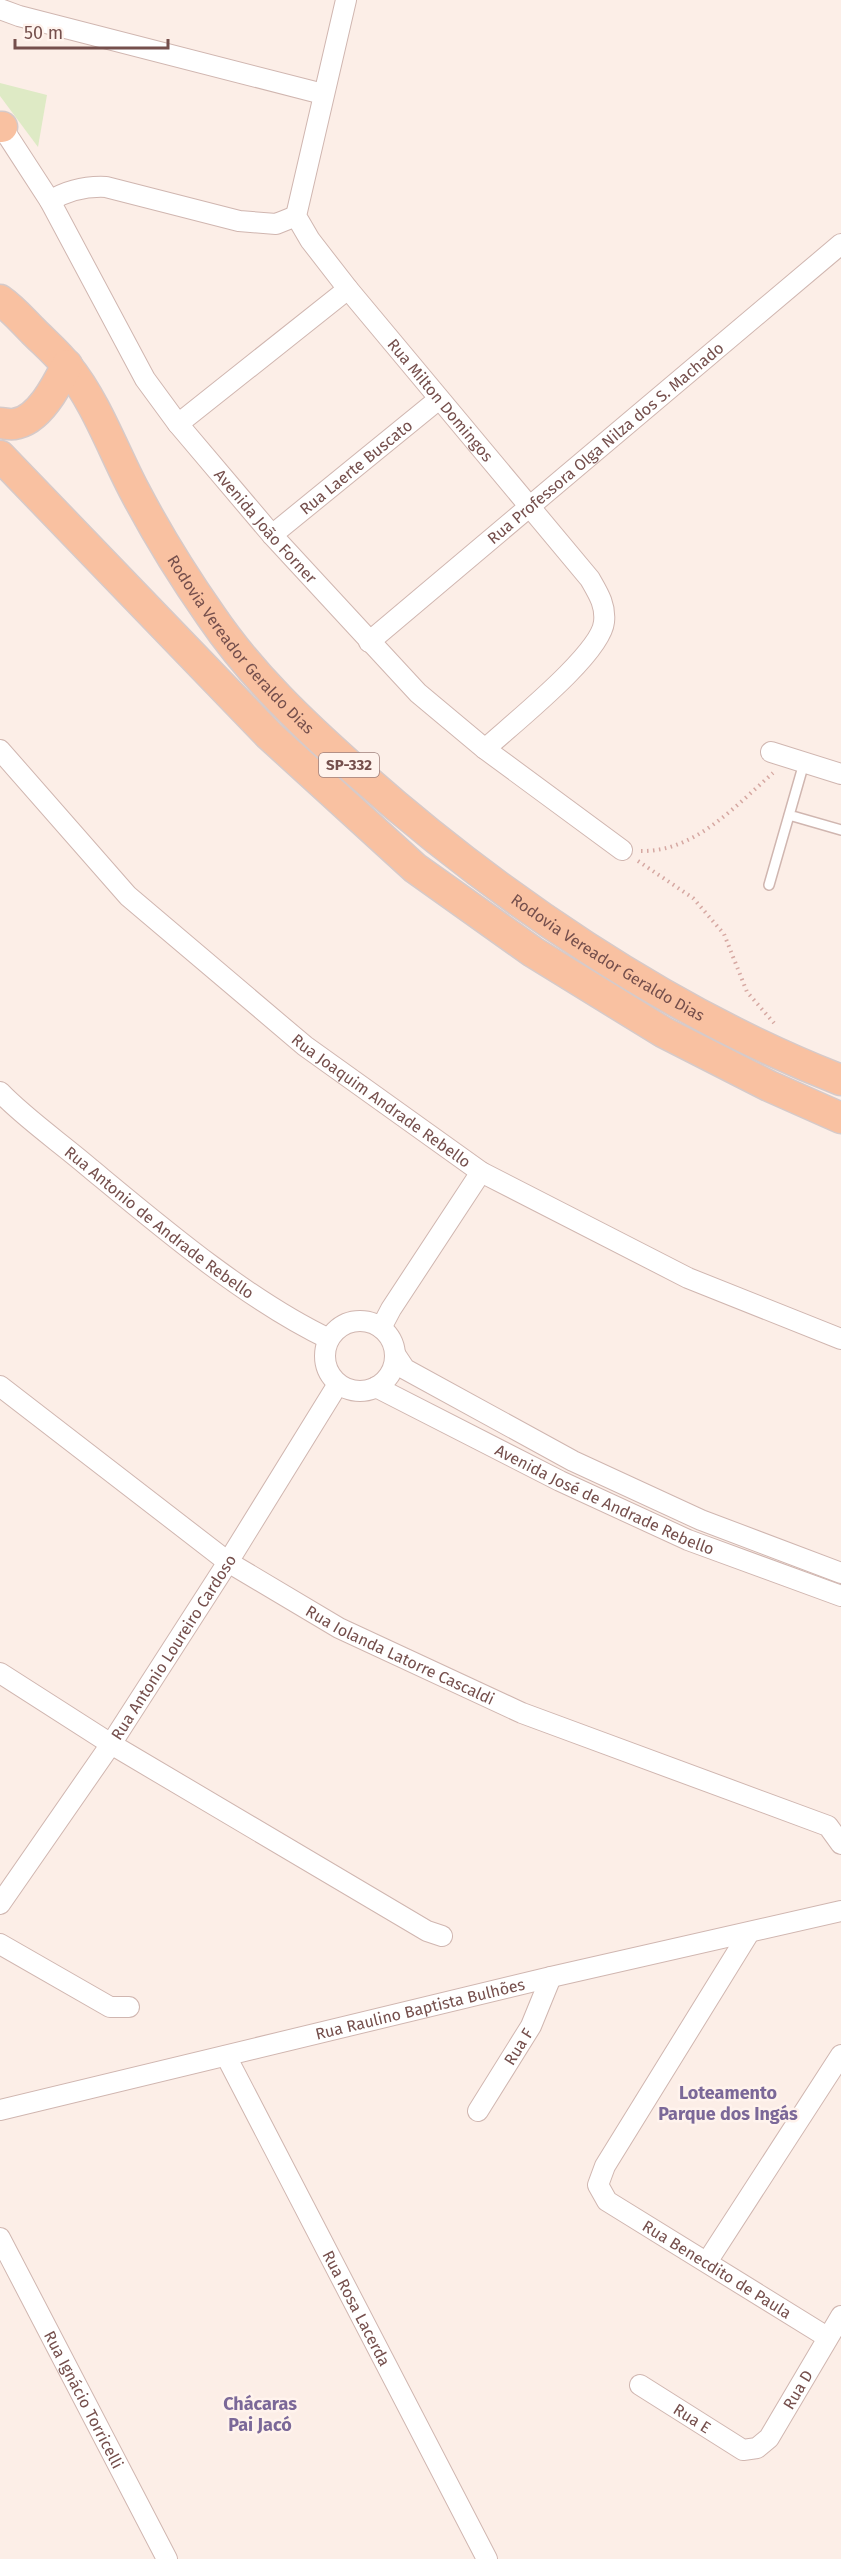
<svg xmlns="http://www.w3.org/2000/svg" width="841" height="2559" font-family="'Fira Sans',sans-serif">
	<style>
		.green { fill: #deeac5 }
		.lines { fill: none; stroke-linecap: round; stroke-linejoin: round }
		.lane-casing { stroke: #d0b6b0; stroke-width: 12 }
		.street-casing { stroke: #d0b6b0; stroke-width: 22 }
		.primary-casing { stroke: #d6cac9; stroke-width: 33 }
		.path { stroke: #d6a8a2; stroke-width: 4; stroke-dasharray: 1.5 4.5; stroke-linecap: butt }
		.lane { stroke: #fff; stroke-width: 9 }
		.street { stroke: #fff; stroke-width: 20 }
		.primary { stroke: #f9c1a1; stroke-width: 30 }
		.labels { text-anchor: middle; stroke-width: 5; stroke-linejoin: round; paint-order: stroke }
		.shield { fill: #fff3ed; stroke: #9e807c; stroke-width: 1.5 }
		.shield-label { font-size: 15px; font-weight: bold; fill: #754f4c }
		.street-label { font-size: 16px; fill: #754f4c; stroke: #fff3ed }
		.neighbourhood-label { font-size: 18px; font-weight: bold; fill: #7b6898; stroke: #fff3ed }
	</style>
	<rect width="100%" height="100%" fill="#fceee7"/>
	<!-- green -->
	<path class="green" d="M 0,83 L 47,95 L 38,147 L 0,96 Z"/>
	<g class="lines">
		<defs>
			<path id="lane" d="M 789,815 L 841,830
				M 769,885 L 804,763"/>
			<g id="street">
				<path id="s1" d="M 346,0 L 296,216 L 310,240 L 348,289 L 590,579 C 598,593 606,605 604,622 C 601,654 511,725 485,749"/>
				<path d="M 0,9 L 19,16 L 323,94"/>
				<path id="s2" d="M 0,124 L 50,201 L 145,379 L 178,424 L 272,535 L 418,693 L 485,749 L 622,850"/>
				<path d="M 50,201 C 68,190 85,186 106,187 L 239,221 L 276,224 L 296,216"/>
				<path d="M 178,424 L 348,289"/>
				<path id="s3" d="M 272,535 L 439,399"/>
				<path id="s4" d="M 369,642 L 841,244"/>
				<path id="s5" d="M 0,750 L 128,896 L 305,1046 L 481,1172 L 688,1278 L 841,1339"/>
				<path d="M 771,752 L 841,774"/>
				<path id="s6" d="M 0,1092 C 27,1120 61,1143 91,1169 C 161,1227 247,1300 329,1339"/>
				<circle cx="360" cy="1356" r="35"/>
				<path d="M 381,1328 L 391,1309 L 481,1172"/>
				<path d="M 395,1354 L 405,1369 L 573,1461 L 701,1520 L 841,1573"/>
				<path id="s7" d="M 0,1386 L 228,1562 L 339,1628 L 522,1713 L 828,1826 L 841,1844"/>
				<path id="s8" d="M 376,1387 L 560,1481 L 688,1540 L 841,1596"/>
				<path d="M 0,1673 L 111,1744 L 427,1931 L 442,1936"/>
				<path id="s9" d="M 0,1904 L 111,1744 L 228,1562 L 338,1384"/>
				<path id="s10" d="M 749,1933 L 605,2166 L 598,2185 L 607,2201 L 827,2337"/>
				<path d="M 0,1944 L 110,2007 L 129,2007"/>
				<path id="s11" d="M 226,2056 L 487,2559"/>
				<path id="s12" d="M 0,2110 L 551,1977 L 841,1911"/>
				<path id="s13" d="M 478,2111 L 531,2026 L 551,1977"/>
				<path id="s14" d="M 0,2238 L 167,2559"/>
				<path d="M 707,2262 L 841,2055"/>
				<path id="s15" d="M 640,2385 L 743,2450 L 757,2448 L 769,2438 L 841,2316"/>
			</g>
			<g id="primary">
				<path d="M 0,127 L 2,127"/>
				<path id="s16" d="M 0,300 C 13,309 23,321 34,332 C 45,343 58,354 67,366 C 96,402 113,450 134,490 C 157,534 183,576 211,616 C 251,675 303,724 356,771 C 494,894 668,1013 841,1080"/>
				<path d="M 0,423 C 4,423 10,425 14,424 C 39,421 57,385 67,365"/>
				<path d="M 0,456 L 269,735 L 415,868 L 533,952 L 663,1032 L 769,1086 L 841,1118"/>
			</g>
		</defs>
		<!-- lane casing -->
		<use href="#lane" class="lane-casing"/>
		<!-- street casing -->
		<use href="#street" class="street-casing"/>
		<!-- primary casing -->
		<use href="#primary" class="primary-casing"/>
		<!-- path -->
		<path class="path" d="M 641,851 C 695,852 735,806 773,773
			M 638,861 L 693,898 L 724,934 L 747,992 L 774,1023"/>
		<!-- lane -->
		<use href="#lane" class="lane"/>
		<!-- street -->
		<use href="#street" class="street"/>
		<!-- primary -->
		<use href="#primary" class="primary"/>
	</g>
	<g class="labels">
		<!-- shield labels -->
		<rect class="shield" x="319" y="753" width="60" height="24" rx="4.5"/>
		<g class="shield-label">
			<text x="349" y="770">SP-332</text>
		</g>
		<!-- street labels -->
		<g class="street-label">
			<text dy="6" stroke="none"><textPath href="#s1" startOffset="456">Rua Milton Domingos</textPath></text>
			<text dy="6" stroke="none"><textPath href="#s4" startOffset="309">Rua Professora Olga Nilza dos S. Machado</textPath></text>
			<text dy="6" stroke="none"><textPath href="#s3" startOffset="108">Rua Laerte Buscato</textPath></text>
			<text dy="6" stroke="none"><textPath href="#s2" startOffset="484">Avenida João Forner</textPath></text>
			<text dy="6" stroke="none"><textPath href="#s16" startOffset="424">Rodovia Vereador Geraldo Dias</textPath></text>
			<text dy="6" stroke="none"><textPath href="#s16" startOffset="910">Rodovia Vereador Geraldo Dias</textPath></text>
			<text dy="6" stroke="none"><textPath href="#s5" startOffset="520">Rua Joaquim Andrade Rebello</textPath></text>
			<text dy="6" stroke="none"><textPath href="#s6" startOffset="206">Rua Antonio de Andrade Rebello</textPath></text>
			<text dy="6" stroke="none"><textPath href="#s8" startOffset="255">Avenida José de Andrade Rebello</textPath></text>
			<text dy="6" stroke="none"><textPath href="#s9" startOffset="310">Rua Antonio Loureiro Cardoso</textPath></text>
			<text dy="6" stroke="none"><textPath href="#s7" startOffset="484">Rua Iolanda Latorre Cascaldi</textPath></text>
			<text dy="6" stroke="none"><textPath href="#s12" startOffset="432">Rua Raulino Baptista Bulhões</textPath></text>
			<text dy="6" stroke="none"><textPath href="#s13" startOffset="76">Rua F</textPath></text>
			<text dy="6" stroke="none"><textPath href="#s10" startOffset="442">Rua Benecdito de Paula</textPath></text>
			<text dy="6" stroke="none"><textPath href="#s11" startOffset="284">Rua Rosa Lacerda</textPath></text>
			<text dy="6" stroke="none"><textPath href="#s15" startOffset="208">Rua D</textPath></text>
			<text dy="6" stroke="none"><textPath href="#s14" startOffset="182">Rua Ignácio Torricelli</textPath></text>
			<text dy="6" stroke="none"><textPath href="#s15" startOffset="62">Rua E</textPath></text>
		</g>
		<!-- neighbourhood labels -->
		<g class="neighbourhood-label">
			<text x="728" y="2099">Loteamento<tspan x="728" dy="21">Parque dos Ingás</tspan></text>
			<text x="260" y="2410">Chácaras<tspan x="260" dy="21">Pai Jacó</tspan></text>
		</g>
	</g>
	<!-- scale -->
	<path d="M15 39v9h153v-9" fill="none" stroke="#754f4c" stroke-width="3"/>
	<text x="24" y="39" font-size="18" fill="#754f4c" stroke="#fff3ed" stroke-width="4.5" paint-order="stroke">50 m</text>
</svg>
